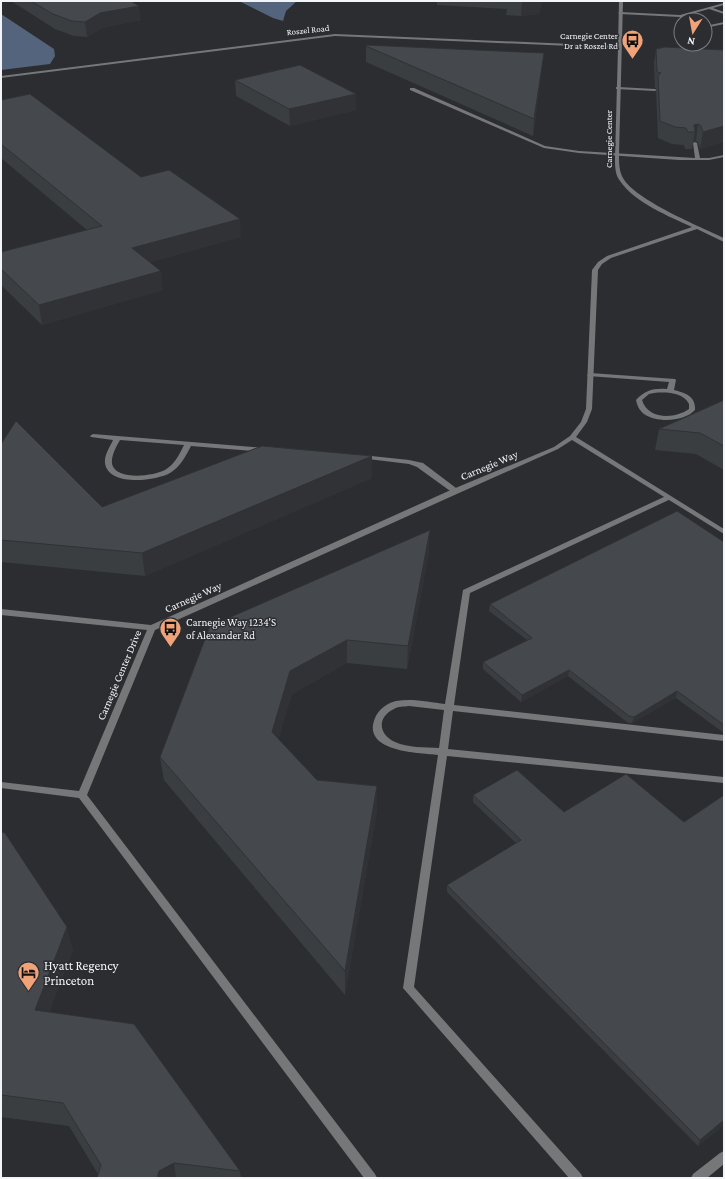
<svg xmlns="http://www.w3.org/2000/svg" width="725" height="1179" font-family="'Crimson Pro',serif">
	<style>
		.forest { fill: #54647d }
		.lines { fill: none; stroke-linecap: round; stroke-linejoin: round }
		.service { fill: #767779; fill-rule: evenodd }
		.minor { fill: #767779; fill-rule: evenodd }
		.wall { fill: #3b3e41 }
		.shaded-wall { fill: #303235 }
		.building { fill: #45484c; stroke: #303235 }
		.labels { text-anchor: middle; stroke-width: 3; stroke-linejoin: round; paint-order: stroke }
		.far-street-label { font-size: 9px; fill: #f3f4f7; stroke: #2b2d31 }
		.far-poi-label { font-size: 9px; fill: #f3f4f7; stroke: #2b2d31; text-anchor: end }
		.street-label { font-size: 11px; fill: #f3f4f7; stroke: #2b2d31 }
		.poi-label { font-size: 11px; fill: #f3f4f7; stroke: #2b2d31; text-anchor: start }
		.near-poi-label { font-size: 13px; fill: #f3f4f7; stroke: #2b2d31; text-anchor: start }
	</style>
	<rect width="100%" height="100%" fill="#2b2d31"/>
	<!-- forest -->
	<path class="forest" d="M 239,1 L 297,1 L 286,11 L 283,21 L 273,18 Z
		M 1,14 L 54,49 L 55,56 L 50,64 L 1,70 Z"/>
	<g class="lines">
		<!-- service -->
		<path class="service" d="M 724,3 L 724,5 L 713,8 L 724,12 L 724,14 L 709,9 L 684,16 L 694,20 L 688,20 L 680,17 L 620,14 L 618,13 L 620,12 L 680,15 Z
			M 724,22 L 724,24 L 710,27 L 705,25 L 705,23 L 710,25 Z
			M 618,87 L 655,89 L 657,90 L 655,91 L 616,89 L 616,87 Z
			M 410,88 L 414,88 L 545,146 L 579,151 L 695,158 L 693,143 L 695,142 L 697,143 L 700,158 L 709,158 L 724,155 L 724,157 L 709,160 L 679,160 L 579,153 L 544,148 L 410,90 Z
			M 590,373 L 675,379 L 676,380 L 674,390 C 685,393 696,396 695,410 C 684,422 657,423 644,414 C 639,410 637,405 636,400 C 645,390 654,388 667,389 L 669,382 L 588,376 L 587,375 ZM 654,393 C 666,392 683,392 689,404 L 689,409 C 675,419 648,420 642,400 L 649,394 Z
			M 93,434 L 265,448 L 268,450 L 265,452 L 191,446 C 186,456 180,467 170,473 C 156,481 108,487 105,463 C 104,455 110,447 113,440 L 91,437 L 90,436 ZM 120,440 L 184,445 C 179,455 175,464 165,470 C 154,476 116,481 112,464 C 111,456 116,447 120,440 Z
			M 362,455 L 409,460 L 423,463 L 460,491 L 456,493 L 453,493 L 417,467 L 409,464 L 360,458 L 358,457 Z
			M 666,496 L 669,496 L 673,498 L 470,593 L 454,705 L 724,735 L 724,741 L 453,711 L 448,749 L 724,777 L 724,783 L 447,756 L 414,987 L 581,1174 L 583,1178 L 569,1178 L 403,988 L 438,755 C 418,753 361,752 375,718 C 379,709 387,703 396,701 C 412,698 430,702 445,704 L 463,590 ZM 409,706 L 444,710 L 439,748 C 425,747 408,748 395,742 C 378,734 377,717 394,709 C 398,706 404,707 409,706 Z"/>
		<!-- minor -->
		<path class="minor" d="M 619,1 L 623,1 L 619,154 C 619,162 619,171 623,178 C 635,200 701,227 724,238 L 724,242 L 697,229 L 611,258 L 602,264 L 598,270 L 592,409 L 587,422 L 576,437 L 724,529 L 724,534 L 572,440 L 558,449 L 459,493 L 155,630 L 87,795 L 375,1174 L 377,1178 L 364,1178 L 79,798 L 1,788 L 1,782 L 79,791 L 147,630 L 1,615 L 1,609 L 151,625 L 453,489 L 554,447 L 570,436 L 581,422 L 586,409 L 592,270 L 598,262 L 607,256 L 692,227 C 670,217 634,202 620,181 C 615,175 615,166 615,158 L 618,48 L 335,36 L 1,78 L 1,76 L 335,34 L 618,46 Z
			M 724,1151 L 724,1164 L 707,1178 L 691,1178 L 693,1174 L 720,1153 Z"/>
	</g>
	<!-- wall -->
	<path class="wall" d="M 11,1 L 131,1 L 141,20 L 102,28 L 87,37 L 74,36 L 55,29 Z
		M 437,1 L 542,1 L 539,14 L 521,16 L 506,15 L 507,9 L 437,5 Z
		M 366,46 L 544,53 L 542,69 L 533,136 L 366,62 Z
		M 656,49 L 724,50 L 724,142 L 700,149 L 698,143 L 696,141 L 693,142 L 692,149 L 685,149 L 684,145 L 672,144 L 658,138 L 656,92 L 656,88 L 655,88 L 654,64 Z
		M 235,80 L 356,94 L 356,110 L 290,126 L 236,96 Z
		M 1,100 L 141,177 L 241,237 L 150,262 L 163,290 L 42,325 L 1,285 L 1,252 L 87,230 L 1,158 Z
		M 724,400 L 724,470 L 696,454 L 655,450 L 659,429 Z
		M 1,444 L 102,507 L 372,478 L 145,576 L 1,562 Z
		M 724,542 L 724,733 L 676,698 L 632,723 L 628,723 L 568,676 L 521,702 L 483,669 L 483,662 L 527,640 L 489,611 L 490,604 Z
		M 429,552 L 407,669 L 347,663 L 292,694 L 278,739 L 317,780 L 377,810 L 345,995 L 164,780 L 160,757 Z
		M 473,795 L 564,812 L 684,822 L 724,1125 L 698,1146 L 447,892 L 447,885 L 516,843 L 473,802 Z
		M 1,832 L 73,950 L 49,1012 L 240,1171 L 241,1178 L 97,1178 L 98,1174 L 69,1126 L 1,1117 Z"/>
	<!-- shaded-wall -->
	<path class="shaded-wall" d="M 527,1 L 542,1 L 539,14 L 521,16 L 522,2 Z
		M 139,6 L 141,20 L 102,28 L 87,37 L 85,22 L 100,13 Z
		M 544,53 L 542,69 L 533,136 L 534,119 Z
		M 356,94 L 356,110 L 290,126 L 289,109 Z
		M 698,124 L 696,141 L 693,142 L 695,132 L 694,125 Z
		M 724,126 L 724,142 L 700,149 L 703,132 Z
		M 240,219 L 241,237 L 134,267 L 132,248 Z
		M 161,271 L 163,290 L 42,325 L 39,305 Z
		M 372,456 L 372,478 L 145,576 L 142,553 Z
		M 430,530 L 429,552 L 407,669 L 408,646 Z
		M 347,640 L 347,663 L 292,694 L 274,756 L 272,732 L 290,671 Z
		M 569,670 L 568,676 L 521,702 L 522,695 Z
		M 677,691 L 676,698 L 632,723 L 634,717 Z
		M 377,786 L 377,810 L 345,995 L 345,971 Z
		M 67,927 L 73,950 L 41,1034 L 35,1010 Z
		M 724,1120 L 724,1125 L 698,1146 L 700,1140 Z
		M 174,1163 L 176,1178 L 157,1178 L 159,1171 Z"/>
	<!-- building -->
	<path class="building" d="M 31,1 L 131,1 L 139,6 L 100,13 L 85,22 L 72,21 L 53,14 Z
		M 366,45 L 544,53 L 534,119 L 366,46 Z
		M 665,47 L 724,50 L 724,126 L 703,132 L 701,126 L 698,124 L 694,125 L 695,132 L 688,132 L 686,128 L 675,127 L 660,121 L 658,76 L 661,73 L 657,72 L 656,49 Z
		M 300,65 L 356,94 L 289,109 L 235,80 Z
		M 30,94 L 141,177 L 169,170 L 240,219 L 132,248 L 161,271 L 39,305 L 1,269 L 1,252 L 102,226 L 1,144 L 1,100 Z
		M 724,400 L 724,446 L 700,433 L 659,429 Z
		M 16,421 L 102,507 L 262,446 L 372,456 L 142,553 L 1,540 L 1,444 Z
		M 677,511 L 724,542 L 724,725 L 677,691 L 634,717 L 629,716 L 569,670 L 522,695 L 483,662 L 532,638 L 490,604 Z
		M 430,530 L 408,646 L 347,640 L 290,671 L 272,732 L 317,780 L 377,786 L 345,971 L 160,757 L 210,626 Z
		M 517,770 L 564,812 L 626,774 L 684,822 L 724,795 L 724,1120 L 700,1140 L 447,885 L 521,840 L 473,795 Z
		M 1,832 L 5,833 L 67,927 L 35,1010 L 134,1024 L 240,1171 L 174,1163 L 159,1171 L 157,1178 L 97,1178 L 101,1165 L 63,1103 L 1,1095 Z"/>
	<!-- icons -->
	<defs>
		<symbol id="bus-pin" viewBox="-11 -11 22 30"><path d="M0 17L-7.5 6A9.5 9.5 0 1 1 7.5 6Z" fill="#f0a279" stroke="#2b2d31"/><path d="M-5-6H5V4H4V6H2V4H-2V6H-4V4H-5ZM-3.5-4V0h7V-4ZM-3.5 1.2v1.5H-2V1.2ZM2 1.2v1.5H3.5V1.2Z" fill="#111"/></symbol>
		<symbol id="hotel-pin" viewBox="-11 -11 22 30"><path d="M0 17L-7.5 6A9.5 9.5 0 1 1 7.5 6Z" fill="#f0a279" stroke="#2b2d31"/><path d="M-6-4.5h1.5V1H6V5H4.5V3h-9V5H-6ZM-4 0a1.8 1.8 0 1 1 3.6 0ZM.5 0V-2.5h3Q6-2.5 6 0Z" fill="#111"/></symbol>
	</defs>
	<g fill-rule="evenodd">
		<use href="#bus-pin" x="620" y="28" width="25" height="34"/>
		<use href="#bus-pin" x="158" y="616" width="25" height="34"/>
		<use href="#hotel-pin" x="16" y="960" width="25" height="34"/>
	</g>
	<g class="labels">
		<!-- far-street labels -->
		<g class="far-street-label">
			<text transform="translate(308 30) rotate(-6)" y="3">Roszel Road</text>
			<text transform="translate(609 139) rotate(-90)" y="3">Carnegie Center</text>
		</g>
		<!-- far-poi labels -->
		<g class="far-poi-label">
			<text x="618" y="39">Carnegie Center<tspan x="618" dy="10">Dr at Roszel Rd</tspan></text>
		</g>
		<!-- street labels -->
		<g class="street-label">
			<text transform="translate(489 465) rotate(-23)" y="4">Carnegie Way</text>
			<text transform="translate(193 597) rotate(-24)" y="4">Carnegie Way</text>
			<text transform="translate(119 675) rotate(-67)" y="4">Carnegie Center Drive</text>
		</g>
		<!-- poi labels -->
		<g class="poi-label">
			<text x="186" y="626">Carnegie Way 1234'S<tspan x="186" dy="13">of Alexander Rd</tspan></text>
		</g>
		<!-- near-poi labels -->
		<g class="near-poi-label">
			<text x="44" y="970">Hyatt Regency<tspan x="44" dy="15">Princeton</tspan></text>
		</g>
	</g>
	<!-- border -->
	<rect width="725" height="1179" fill="none" stroke="#f3f4f7" stroke-width="4"/>
	<!-- north arrow -->
	<g transform="translate(693 32) rotate(191)"><circle r="19" fill="#2b2d31" stroke="#7b7d80"/>
	<path d="M0-3L7 15L0 10L-7 15Z" fill="#f0a279"/>
	<text y="-6" font-size="11" font-weight="bold" text-anchor="middle" fill="#f3f4f7">N</text>
	</g>
</svg>
